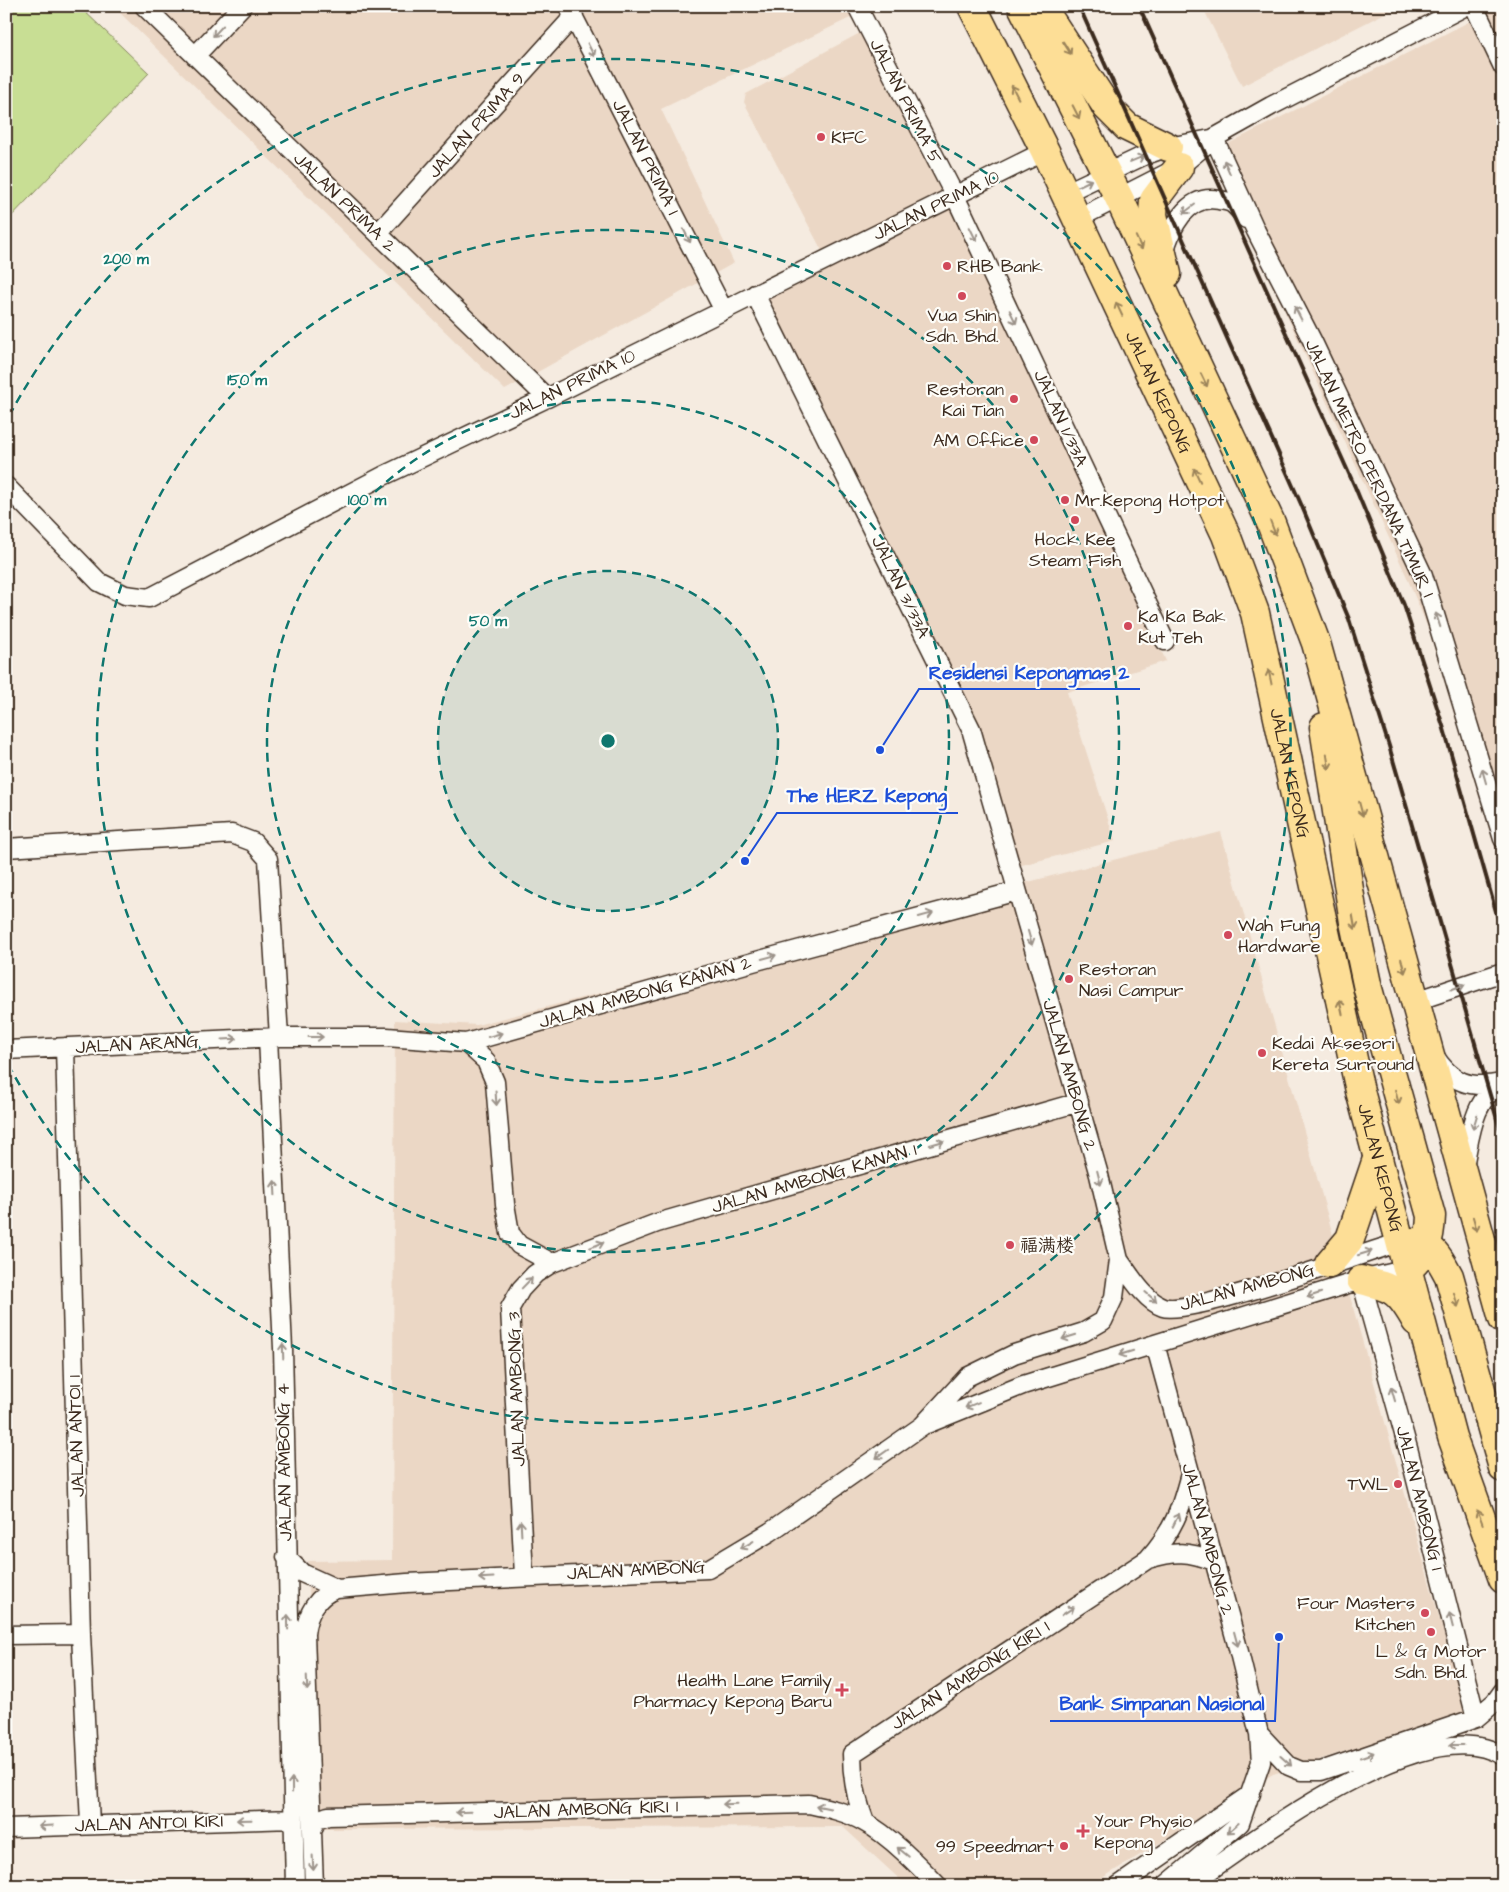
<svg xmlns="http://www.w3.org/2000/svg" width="1509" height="1892" font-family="'Architects Daughter','LXGW WenKai TC',sans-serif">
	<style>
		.built { fill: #ebd7c5 }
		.green { fill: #c8de94; stroke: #828459 }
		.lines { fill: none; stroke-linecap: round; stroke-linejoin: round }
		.street-casing { stroke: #3b2a1e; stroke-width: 21 }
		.primary-casing { stroke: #3b2a1e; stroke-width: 31 }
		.street { stroke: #fdfcf7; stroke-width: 18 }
		.primary { stroke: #fdde96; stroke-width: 28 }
		.rail { stroke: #3b2a1e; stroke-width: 4 }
		.oneway { stroke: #9c938a }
		.oneway2 { stroke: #9c845a }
		.ring { fill: none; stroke: #0f766e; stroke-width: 2.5; stroke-dasharray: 9 6 }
		.poi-dot { fill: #d1495b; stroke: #fdfcf7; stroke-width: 2 }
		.labels { text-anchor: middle; stroke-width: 4.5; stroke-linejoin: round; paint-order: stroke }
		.street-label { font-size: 18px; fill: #3b2a1e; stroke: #fdfcf7 }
		.poi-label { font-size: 18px; fill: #3b2a1e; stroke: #fdfcf7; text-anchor: start }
		.centre { fill: #0f766e; stroke: #fdfcf7; stroke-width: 2.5 }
		.ring-label { font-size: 15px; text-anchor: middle; font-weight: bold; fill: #0f766e; stroke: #fdfcf7; stroke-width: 4.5; stroke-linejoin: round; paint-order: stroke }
		.leader { fill: none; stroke: #1d4ed8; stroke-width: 2 }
		.callout-dot { fill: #1d4ed8; stroke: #fdfcf7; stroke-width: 2 }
		.callout-label { font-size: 19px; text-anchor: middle; font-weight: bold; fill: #1d4ed8; stroke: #fdfcf7; stroke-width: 4.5; stroke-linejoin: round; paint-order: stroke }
	</style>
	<rect width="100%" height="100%" fill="#f5ebe0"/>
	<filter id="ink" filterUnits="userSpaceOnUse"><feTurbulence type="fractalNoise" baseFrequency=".02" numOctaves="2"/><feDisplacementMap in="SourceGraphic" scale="10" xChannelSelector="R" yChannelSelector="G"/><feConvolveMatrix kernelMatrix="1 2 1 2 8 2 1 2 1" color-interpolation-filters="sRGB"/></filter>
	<g filter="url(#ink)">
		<!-- built -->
		<path class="built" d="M 113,6 L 873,6 L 873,7 L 661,109 L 734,263 L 505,390 Z
			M 1202,6 L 1399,6 L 1242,86 Z
			M 1500,6 L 1503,6 L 1503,810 L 1406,575 L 1212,152 Z
			M 860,33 L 954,212 L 1166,661 L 1067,692 L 1115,841 L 1018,866 L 979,727 L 766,299 L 830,266 L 744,102 L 746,94 Z
			M 1221,832 L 1466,1714 L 1273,1774 L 1089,1886 L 907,1886 L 843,1827 L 318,1829 L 308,1561 L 392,1560 L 395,1020 L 477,1025 Z"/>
		<!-- green -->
		<path class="green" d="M 6,6 L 79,6 L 149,73 L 6,222 Z"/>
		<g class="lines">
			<defs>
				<path id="street" d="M 144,6 L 547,398
					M 568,6 L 723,309
					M 857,6 L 955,196 L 1165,641
					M 1474,6 L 1503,67
					M 195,56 L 242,6
					M 1214,138 L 1256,231 L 1313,342 L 1423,575 L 1503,839
					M 1065,193 L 1143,156 L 1168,147 L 1211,139
					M 1077,219 L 1179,167 L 1214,138 L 1271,106 L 1466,6
					M 378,233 L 574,16
					M 1164,254 C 1170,229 1187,193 1219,200 C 1223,201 1230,201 1233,204 C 1238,208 1242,214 1246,219
					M 6,486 L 99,582 L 125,595 L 149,598 L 383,476 L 547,398 L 1045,151
					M 6,848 L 232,834 L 253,842 L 268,859 L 279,1037
					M 1413,1002 L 1503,972
					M 268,1038 L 283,1348 L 295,1886
					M 466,1043 L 486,1061 L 495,1082 L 505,1204 L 510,1233 L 519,1245 L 552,1263
					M 65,1047 L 81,1634 L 90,1824
					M 6,1050 L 279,1037 L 387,1037 L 466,1043 L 760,960 L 1017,891
					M 1434,1055 C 1451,1083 1470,1089 1501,1083
					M 1464,1166 C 1470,1139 1473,1095 1503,1085
					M 1119,1260 C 1130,1275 1145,1301 1163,1307 C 1191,1316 1362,1254 1400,1242
					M 1361,1280 L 1409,1452 L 1476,1718
					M 1155,1344 L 1238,1648 L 1259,1734 L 1261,1762 L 1240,1823 L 1165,1886
					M 927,1424 L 1023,1385 L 1361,1280 L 1408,1269
					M 286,1557 L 302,1573 L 337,1589
					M 1148,1559 C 1175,1551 1188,1551 1214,1561
					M 524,1576 L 510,1308 L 521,1289 L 535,1274 L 552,1263 L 657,1223 L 1079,1102
					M 6,1635 L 81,1634
					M 1259,1734 L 1289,1766 L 1301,1771 L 1321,1771 L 1476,1718 L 1495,1702 L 1503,1691
					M 865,1822 C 856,1799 852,1779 852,1754 L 1148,1559 C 1174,1529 1180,1512 1190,1474
					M 6,1828 L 292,1819
					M 312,1830 L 317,1820 L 328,1816 L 809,1804 C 828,1808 847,1812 864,1822 C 889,1835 918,1865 938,1886
					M 314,1886 L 305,1634 C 307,1614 317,1595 337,1589 L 407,1583 L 708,1569 L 770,1532 L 922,1426 L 967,1377 L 1014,1354 L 1084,1332 L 1103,1321 L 1114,1297 L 1119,1260 L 1099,1175 L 971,729 L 755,294
					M 1118,1886 L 1251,1794
					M 1188,1886 C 1252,1842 1426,1707 1503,1756"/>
				<g id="primary">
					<path id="s1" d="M 972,6 L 1045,151 L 1226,535 L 1255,613 L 1360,1091 L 1452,1437 L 1503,1579"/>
					<path d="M 1022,6 L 1119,198 L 1271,523 L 1316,643 L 1503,1319"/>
					<path d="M 1041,6 L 1107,107 L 1127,127 L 1168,147"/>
					<path d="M 1167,274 L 1153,215 L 1154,200 L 1179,167"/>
					<path d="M 1324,727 L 1354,922 L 1368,989 L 1431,1216 C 1430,1239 1427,1253 1408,1269"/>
					<path d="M 1412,1242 C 1432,1242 1441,1261 1449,1276 L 1503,1468"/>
					<path d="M 1329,1264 L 1350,1239 L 1378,1156"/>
					<path d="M 1361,1280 C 1394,1288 1399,1291 1416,1321"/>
				</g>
			</defs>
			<!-- street casing -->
			<use href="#street" class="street-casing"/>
			<!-- primary casing -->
			<use href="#primary" class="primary-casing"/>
			<!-- street -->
			<use href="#street" class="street"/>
			<!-- primary -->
			<use href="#primary" class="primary"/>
			<!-- rail -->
			<path class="rail" d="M 1079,6 L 1301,504 L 1349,619 L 1389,746 L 1503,1140
				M 1139,6 L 1355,487 L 1404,605 L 1444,729 L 1503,936"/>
		</g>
		<!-- one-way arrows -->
		<defs><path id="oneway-shaft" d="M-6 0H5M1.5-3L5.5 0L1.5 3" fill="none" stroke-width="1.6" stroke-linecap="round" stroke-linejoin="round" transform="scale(1.25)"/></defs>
		<g class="oneway">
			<use href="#oneway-shaft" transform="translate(218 31) rotate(133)"/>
			<use href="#oneway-shaft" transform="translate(591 50) rotate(63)"/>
			<use href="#oneway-shaft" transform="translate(1137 159) rotate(-23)"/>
			<use href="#oneway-shaft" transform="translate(1227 167) rotate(-114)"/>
			<use href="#oneway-shaft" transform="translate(1085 183) rotate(-26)"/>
			<use href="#oneway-shaft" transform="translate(1189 209) rotate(143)"/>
			<use href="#oneway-shaft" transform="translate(973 234) rotate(64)"/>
			<use href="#oneway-shaft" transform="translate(687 236) rotate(63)"/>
			<use href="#oneway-shaft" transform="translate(1298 313) rotate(-117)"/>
			<use href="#oneway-shaft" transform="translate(1013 317) rotate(64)"/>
			<use href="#oneway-shaft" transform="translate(1438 620) rotate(-108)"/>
			<use href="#oneway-shaft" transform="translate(1484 776) rotate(-106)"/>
			<use href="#oneway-shaft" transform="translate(926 915) rotate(-15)"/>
			<use href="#oneway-shaft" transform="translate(1030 938) rotate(74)"/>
			<use href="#oneway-shaft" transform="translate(769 957) rotate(-15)"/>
			<use href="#oneway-shaft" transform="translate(1458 987) rotate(-19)"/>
			<use href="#oneway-shaft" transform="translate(495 1035) rotate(-16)"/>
			<use href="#oneway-shaft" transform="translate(316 1037)"/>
			<use href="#oneway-shaft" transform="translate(230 1039) rotate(-3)"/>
			<use href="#oneway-shaft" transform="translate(496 1098) rotate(86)"/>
			<use href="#oneway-shaft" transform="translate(1475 1122) rotate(107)"/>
			<use href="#oneway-shaft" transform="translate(937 1143) rotate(-16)"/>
			<use href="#oneway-shaft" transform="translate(1099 1178) rotate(76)"/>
			<use href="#oneway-shaft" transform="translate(275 1188) rotate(-93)"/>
			<use href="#oneway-shaft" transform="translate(597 1245) rotate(-21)"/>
			<use href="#oneway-shaft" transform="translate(1365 1253) rotate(-17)"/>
			<use href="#oneway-shaft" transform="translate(527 1283) rotate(-46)"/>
			<use href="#oneway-shaft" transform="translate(1314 1295) rotate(162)"/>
			<use href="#oneway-shaft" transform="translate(1151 1297) rotate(41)"/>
			<use href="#oneway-shaft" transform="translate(1069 1337) rotate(163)"/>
			<use href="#oneway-shaft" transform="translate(283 1351) rotate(-92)"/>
			<use href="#oneway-shaft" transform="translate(1126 1353) rotate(163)"/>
			<use href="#oneway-shaft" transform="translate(1393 1394) rotate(-106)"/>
			<use href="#oneway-shaft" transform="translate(972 1405) rotate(158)"/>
			<use href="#oneway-shaft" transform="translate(882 1454) rotate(145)"/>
			<use href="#oneway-shaft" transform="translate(1176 1520) rotate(-64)"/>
			<use href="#oneway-shaft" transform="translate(521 1528) rotate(-93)"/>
			<use href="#oneway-shaft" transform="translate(747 1545) rotate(149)"/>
			<use href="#oneway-shaft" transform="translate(486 1578) rotate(177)"/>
			<use href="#oneway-shaft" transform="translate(1068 1611) rotate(-33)"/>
			<use href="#oneway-shaft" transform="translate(1451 1620) rotate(-104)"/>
			<use href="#oneway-shaft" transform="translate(288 1622) rotate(-91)"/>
			<use href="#oneway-shaft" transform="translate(1236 1639) rotate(75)"/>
			<use href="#oneway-shaft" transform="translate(307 1683) rotate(88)"/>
			<use href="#oneway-shaft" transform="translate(1456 1745) rotate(-180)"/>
			<use href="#oneway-shaft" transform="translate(1367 1755) rotate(-19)"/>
			<use href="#oneway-shaft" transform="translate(1286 1761) rotate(42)"/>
			<use href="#oneway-shaft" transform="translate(292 1785) rotate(-91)"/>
			<use href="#oneway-shaft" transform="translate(730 1804) rotate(178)"/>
			<use href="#oneway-shaft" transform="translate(823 1807) rotate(-168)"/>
			<use href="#oneway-shaft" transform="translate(463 1812) rotate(178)"/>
			<use href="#oneway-shaft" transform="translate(244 1820) rotate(179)"/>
			<use href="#oneway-shaft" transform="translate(46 1826) rotate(177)"/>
			<use href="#oneway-shaft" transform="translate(1233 1828) rotate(139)"/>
			<use href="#oneway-shaft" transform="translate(903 1852) rotate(-141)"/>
			<use href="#oneway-shaft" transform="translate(313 1863) rotate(87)"/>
		</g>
		<g class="oneway2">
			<use href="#oneway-shaft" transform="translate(1067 48) rotate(58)"/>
			<use href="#oneway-shaft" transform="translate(1015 92) rotate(-117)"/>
			<use href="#oneway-shaft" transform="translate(1076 112) rotate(63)"/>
			<use href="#oneway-shaft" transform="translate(1139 243) rotate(65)"/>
			<use href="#oneway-shaft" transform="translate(1119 309) rotate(-115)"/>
			<use href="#oneway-shaft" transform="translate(1204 380) rotate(64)"/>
			<use href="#oneway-shaft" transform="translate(1197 475) rotate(-115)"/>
			<use href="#oneway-shaft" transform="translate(1273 528) rotate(69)"/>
			<use href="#oneway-shaft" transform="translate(1270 677) rotate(-102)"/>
			<use href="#oneway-shaft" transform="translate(1328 762) rotate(81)"/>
			<use href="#oneway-shaft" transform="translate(1361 809) rotate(75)"/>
			<use href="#oneway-shaft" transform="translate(1354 922) rotate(80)"/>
			<use href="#oneway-shaft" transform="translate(1403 966) rotate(75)"/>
			<use href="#oneway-shaft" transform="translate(1341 1007) rotate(-102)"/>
			<use href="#oneway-shaft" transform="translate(1397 1097) rotate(75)"/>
			<use href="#oneway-shaft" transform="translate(1475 1224) rotate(74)"/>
			<use href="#oneway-shaft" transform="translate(1456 1300) rotate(74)"/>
			<use href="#oneway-shaft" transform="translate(1480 1517) rotate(-111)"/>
		</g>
	</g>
	<!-- distance rings -->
	<circle cx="608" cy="741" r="170" fill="#0f766e" fill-opacity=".12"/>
	<g class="ring">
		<circle cx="608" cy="741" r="170"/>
		<circle cx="608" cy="741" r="341"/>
		<circle cx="608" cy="741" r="511"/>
		<path d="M9 416A682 682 0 1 1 9 1066"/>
	</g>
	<!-- markers -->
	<g class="poi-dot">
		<circle cx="821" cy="137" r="5"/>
		<circle cx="947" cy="266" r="5"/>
		<circle cx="962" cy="296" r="5"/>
		<circle cx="1014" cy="399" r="5"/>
		<circle cx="1034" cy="440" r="5"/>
		<circle cx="1065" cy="500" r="5"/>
		<circle cx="1075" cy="520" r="5"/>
		<circle cx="1128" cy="626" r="5"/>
		<circle cx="1228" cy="935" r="5"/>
		<circle cx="1069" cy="979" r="5"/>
		<circle cx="1262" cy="1053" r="5"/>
		<circle cx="1010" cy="1245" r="5"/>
		<circle cx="1398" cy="1484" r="5"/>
		<circle cx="1425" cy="1613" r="5"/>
		<circle cx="1431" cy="1632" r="5"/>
		<path d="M839.5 1682.5h5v5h5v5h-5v5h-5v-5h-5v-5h5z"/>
		<path d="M1080.5 1823.5h5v5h5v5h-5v5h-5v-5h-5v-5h5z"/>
		<circle cx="1064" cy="1846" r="5"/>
	</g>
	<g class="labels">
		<!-- street labels -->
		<g class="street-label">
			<text transform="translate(906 101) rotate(63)" y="6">JALAN PRIMA 5</text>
			<text transform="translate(476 125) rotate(-48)" y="6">JALAN PRIMA 9</text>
			<text transform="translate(646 157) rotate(63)" y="6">JALAN PRIMA 1</text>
			<text transform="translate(345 202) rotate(44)" y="6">JALAN PRIMA 2</text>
			<text transform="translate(936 205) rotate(-26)" y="6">JALAN PRIMA 10</text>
			<text transform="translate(572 384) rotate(-26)" y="6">JALAN PRIMA 10</text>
			<text dy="6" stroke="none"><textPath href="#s1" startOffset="429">JALAN KEPONG</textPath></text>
			<text transform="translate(1061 418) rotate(65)" y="6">JALAN 1/33A</text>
			<text transform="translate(1370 468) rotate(65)" y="6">JALAN METRO PERDANA TIMUR 1</text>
			<text transform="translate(901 587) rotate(64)" y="6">JALAN 3/33A</text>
			<text dy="6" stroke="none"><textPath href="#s1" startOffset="834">JALAN KEPONG</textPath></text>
			<text transform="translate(645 992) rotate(-16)" y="6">JALAN AMBONG KANAN 2</text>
			<text transform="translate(137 1044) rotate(-3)" y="6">JALAN ARANG</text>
			<text transform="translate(1070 1075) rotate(74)" y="6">JALAN AMBONG 2</text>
			<text dy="6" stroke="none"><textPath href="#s1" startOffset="1239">JALAN KEPONG</textPath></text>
			<text transform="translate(814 1178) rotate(-16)" y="6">JALAN AMBONG KANAN 1</text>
			<text transform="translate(1247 1287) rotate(-15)" y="6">JALAN AMBONG</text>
			<text transform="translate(516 1389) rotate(-92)" y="6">JALAN AMBONG 3</text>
			<text transform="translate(76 1436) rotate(-92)" y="6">JALAN ANTOI 1</text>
			<text transform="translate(284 1462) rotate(-91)" y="6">JALAN AMBONG 4</text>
			<text transform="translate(1420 1498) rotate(76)" y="6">JALAN AMBONG 1</text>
			<text transform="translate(1208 1539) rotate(75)" y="6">JALAN AMBONG 2</text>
			<text transform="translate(636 1570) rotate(-3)" y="6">JALAN AMBONG</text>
			<text transform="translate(970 1675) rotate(-33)" y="6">JALAN AMBONG KIRI 1</text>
			<text transform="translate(586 1809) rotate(-2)" y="6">JALAN AMBONG KIRI 1</text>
			<text transform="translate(149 1823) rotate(-2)" y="6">JALAN ANTOI KIRI</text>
		</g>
		<!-- poi labels -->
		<g class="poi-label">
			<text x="831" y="143">KFC</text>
			<text x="957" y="272">RHB Bank</text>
			<text x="962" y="321" text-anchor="middle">Vua Shin<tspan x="962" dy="21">Sdn. Bhd.</tspan></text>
			<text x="1004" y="395" text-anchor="end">Restoran<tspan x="1004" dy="21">Kai Tian</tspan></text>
			<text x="1024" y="446" text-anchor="end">AM Office</text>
			<text x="1075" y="506">Mr.Kepong Hotpot</text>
			<text x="1075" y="545" text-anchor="middle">Hock Kee<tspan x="1075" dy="21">Steam Fish</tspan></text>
			<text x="1138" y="622">Ka Ka Bak<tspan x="1138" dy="21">Kut Teh</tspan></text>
			<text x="1238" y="931">Wah Fung<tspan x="1238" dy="21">Hardware</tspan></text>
			<text x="1079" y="975">Restoran<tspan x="1079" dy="21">Nasi Campur</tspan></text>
			<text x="1272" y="1049">Kedai Aksesori<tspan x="1272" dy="21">Kereta Surround</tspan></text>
			<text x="1020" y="1251">福满楼</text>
			<text x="1388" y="1490" text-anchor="end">TWL</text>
			<text x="1415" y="1609" text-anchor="end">Four Masters<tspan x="1415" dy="21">Kitchen</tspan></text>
			<text x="1431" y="1657" text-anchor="middle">L &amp; G Motor<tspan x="1431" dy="21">Sdn. Bhd.</tspan></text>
			<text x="832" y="1686" text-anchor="end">Health Lane Family<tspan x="832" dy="21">Pharmacy Kepong Baru</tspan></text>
			<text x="1094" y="1827">Your Physio<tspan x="1094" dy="21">Kepong</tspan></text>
			<text x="1054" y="1852" text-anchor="end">99 Speedmart</text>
		</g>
	</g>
	<circle cx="608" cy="741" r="8" class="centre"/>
	<g class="ring-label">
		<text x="126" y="264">200 m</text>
		<text x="247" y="385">150 m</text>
		<text x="367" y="505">100 m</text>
		<text x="488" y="626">50 m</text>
	</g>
	<!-- callouts -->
	<path class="leader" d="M880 750L919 689H1140M745 861L777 813H958M1279 1637L1275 1721H1050"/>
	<g class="callout-dot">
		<circle cx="880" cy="750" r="5"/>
		<circle cx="745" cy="861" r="5"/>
		<circle cx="1279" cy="1637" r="5"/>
	</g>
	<g class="callout-label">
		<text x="1029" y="679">Residensi Kepongmas 2</text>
		<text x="867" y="802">The HERZ Kepong</text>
		<text x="1162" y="1710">Bank Simpanan Nasional</text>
	</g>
	<!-- margin -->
	<rect width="1509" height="1892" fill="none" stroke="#fdfcf7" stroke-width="25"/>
	<rect x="12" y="12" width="1484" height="1867" fill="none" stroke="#3b2a1e" stroke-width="2" filter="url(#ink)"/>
</svg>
